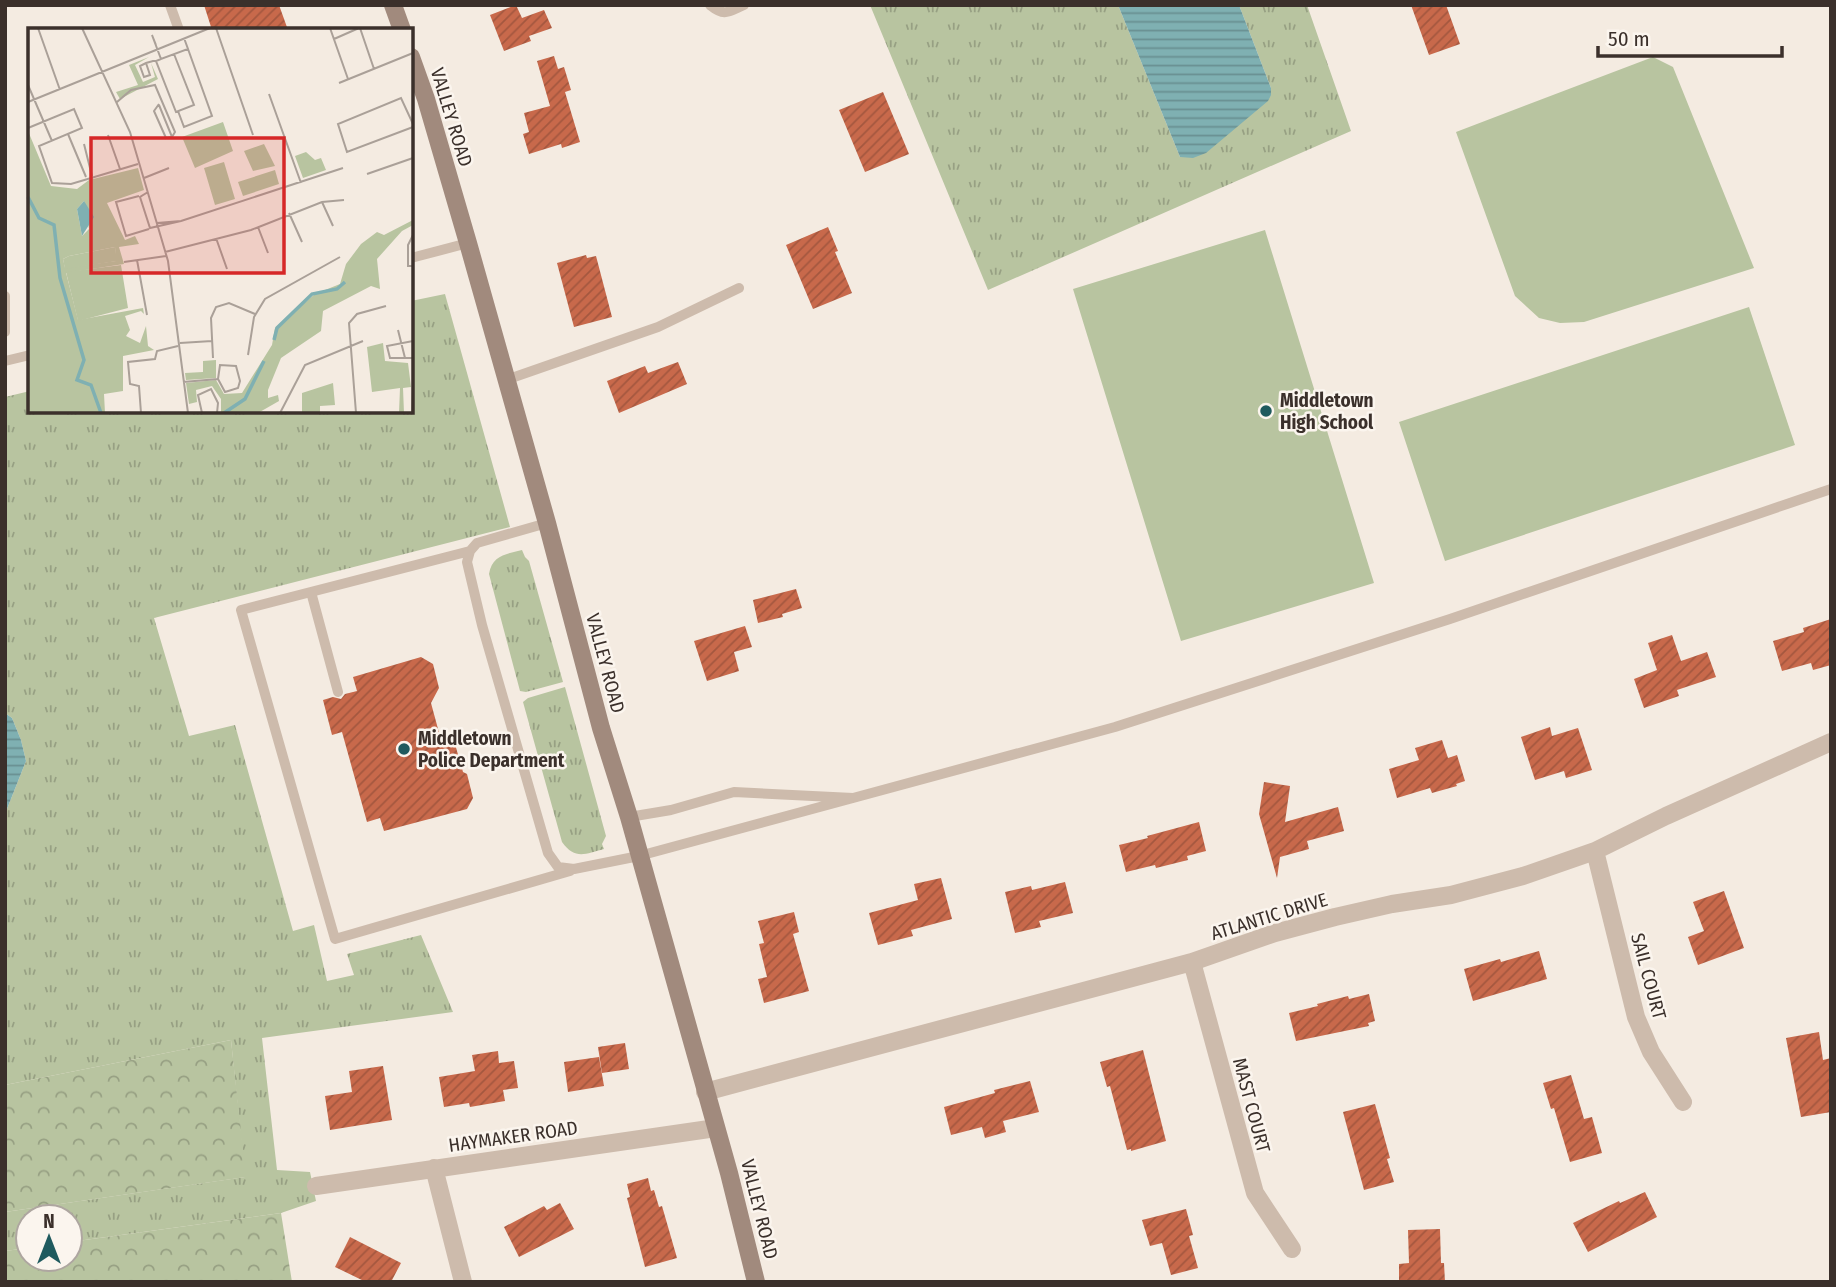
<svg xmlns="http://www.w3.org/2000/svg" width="1836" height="1287" font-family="'Fira Sans Condensed',sans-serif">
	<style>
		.grass { fill: url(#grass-tufts) }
		.forest { fill: url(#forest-crowns) }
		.pitch { fill: #b8c4a0 }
		.water { fill: url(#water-rules) }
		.building { fill: url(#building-hatch) }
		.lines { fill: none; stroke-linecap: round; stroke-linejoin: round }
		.service { stroke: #cdbbac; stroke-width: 10 }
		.minor { stroke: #cdbbac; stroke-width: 18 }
		.secondary { stroke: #a18a7d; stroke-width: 18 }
		.poi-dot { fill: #1f5a5e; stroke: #fbf5ee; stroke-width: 2.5 }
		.labels { text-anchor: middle; stroke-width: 5; stroke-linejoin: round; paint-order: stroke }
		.street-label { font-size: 19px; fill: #3b302b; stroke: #fbf5ee }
		.poi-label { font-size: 19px; font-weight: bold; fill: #3b302b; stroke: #fbf5ee; text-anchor: start }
		.inset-river { fill: none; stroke: #7fb0b2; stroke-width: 3.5 }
		.inset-road { fill: none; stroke: #aaa098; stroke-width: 2 }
		.view { fill: #d62828; fill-opacity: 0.15; stroke: #d62828; stroke-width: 3.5 }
		.inset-edge { fill: none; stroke: #3b302b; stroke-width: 3.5 }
	</style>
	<defs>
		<pattern id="grass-tufts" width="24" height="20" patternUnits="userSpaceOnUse" patternTransform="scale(1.75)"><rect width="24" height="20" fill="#b8c4a0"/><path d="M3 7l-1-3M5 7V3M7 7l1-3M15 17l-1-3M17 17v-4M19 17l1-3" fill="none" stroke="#97a083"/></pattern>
		<pattern id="forest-crowns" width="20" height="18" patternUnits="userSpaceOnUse" patternTransform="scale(1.75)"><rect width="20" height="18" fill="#b8c4a0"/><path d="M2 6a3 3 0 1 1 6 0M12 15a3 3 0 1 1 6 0" fill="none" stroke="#97a083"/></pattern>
		<pattern id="water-rules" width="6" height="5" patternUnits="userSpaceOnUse" patternTransform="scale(1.75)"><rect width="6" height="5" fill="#7fb0b2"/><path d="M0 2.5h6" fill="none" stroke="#699091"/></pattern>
		<pattern id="building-hatch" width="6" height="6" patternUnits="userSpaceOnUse" patternTransform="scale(1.75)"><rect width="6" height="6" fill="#c8694b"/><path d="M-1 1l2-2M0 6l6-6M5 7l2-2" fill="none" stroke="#a4573f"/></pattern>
	</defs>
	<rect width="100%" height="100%" fill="#f4ebe1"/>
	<!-- grass -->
	<path class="grass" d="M 870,5 L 1118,5 L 1180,157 L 1271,88 L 1239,5 L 1307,5 L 1351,131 L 988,290 Z
		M 445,294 L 510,527 L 154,618 L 189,736 L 235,725 L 293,931 L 314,925 L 327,981 L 354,975 L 347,954 L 421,935 L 453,1012 L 262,1038 L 277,1170 L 310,1172 L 316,1201 L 281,1213 L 70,1242 L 70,1217 L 28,1217 L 28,1248 L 5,1251 L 5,1212 L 245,1177 L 231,1040 L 5,1085 L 5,814 L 26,761 L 21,740 L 12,718 L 5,713 L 5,397 L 30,391 L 30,411 L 411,411 L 411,301 Z
		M 522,550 L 525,557 L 529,561 L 563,682 L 526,692 L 520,691 L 489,574 C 492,555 507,554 522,550 Z
		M 565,687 L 606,836 L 602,844 L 604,849 C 585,854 575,860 562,842 L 523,702 L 528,698 Z"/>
	<!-- forest -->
	<path class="forest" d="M 231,1040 L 246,1177 L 5,1212 L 5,1085 Z
		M 281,1213 L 292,1282 L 5,1282 L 5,1251 L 28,1248 L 28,1259 L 70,1259 L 70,1242 Z"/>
	<!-- pitch -->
	<path class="pitch" d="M 1653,57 L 1673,67 L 1754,268 L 1584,322 L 1560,323 L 1539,318 L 1515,296 L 1456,132 Z
		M 1265,230 L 1374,583 L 1181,641 L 1073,289 Z
		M 1749,307 L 1795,445 L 1445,561 L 1399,422 Z"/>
	<!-- water -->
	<path class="water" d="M 1118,5 L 1239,5 L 1271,88 L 1271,95 L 1268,101 L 1206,153 L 1193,158 L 1180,157 Z
		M 5,713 L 12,718 L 21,740 L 26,761 L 5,814 Z"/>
	<!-- building -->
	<path class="building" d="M 204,5 L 279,5 L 288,30 L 212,30 Z
		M 516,5 L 522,18 L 544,10 L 552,28 L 529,36 L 531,41 L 504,51 L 490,15 Z
		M 1411,5 L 1446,5 L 1460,44 L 1429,55 Z
		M 554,56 L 558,69 L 564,67 L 571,90 L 565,92 L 580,142 L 562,148 L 561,144 L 529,154 L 523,134 L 529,132 L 524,113 L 550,106 L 537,61 Z
		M 883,92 L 909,154 L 865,172 L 839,110 Z
		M 828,227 L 838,251 L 835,252 L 852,293 L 813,309 L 786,245 Z
		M 586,255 L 587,258 L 596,256 L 612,317 L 574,327 L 557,263 Z
		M 678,362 L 687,384 L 619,413 L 607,381 L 645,366 L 648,373 Z
		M 796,589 L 802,608 L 782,614 L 783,617 L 758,623 L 753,600 Z
		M 1831,619 L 1831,665 L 1813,670 L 1811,663 L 1782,671 L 1773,641 L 1804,632 L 1803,628 Z
		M 745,626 L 752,647 L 734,652 L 739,671 L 707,681 L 694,641 Z
		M 1672,635 L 1681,661 L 1707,652 L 1716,677 L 1677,690 L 1679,696 L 1644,708 L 1634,679 L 1657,670 L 1648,643 Z
		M 421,657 L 433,664 L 439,688 L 431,703 L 441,740 L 453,737 L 463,772 L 467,774 L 473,798 L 467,809 L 384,831 L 380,818 L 367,822 L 342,732 L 332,735 L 323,700 L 333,697 L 341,699 L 345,694 L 357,691 L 353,677 Z
		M 1550,727 L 1552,736 L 1578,728 L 1592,770 L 1566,778 L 1564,771 L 1535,780 L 1521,737 Z
		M 1442,740 L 1448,758 L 1457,755 L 1465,781 L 1456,784 L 1457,786 L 1432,793 L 1430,788 L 1397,798 L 1389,769 L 1419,760 L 1415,748 Z
		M 1264,782 L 1290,786 L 1285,822 L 1338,807 L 1344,831 L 1307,841 L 1309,849 L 1280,857 L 1277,878 L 1259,814 Z
		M 1199,822 L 1206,851 L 1187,856 L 1188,860 L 1156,868 L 1155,865 L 1126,872 L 1119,845 L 1148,838 L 1147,836 Z
		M 941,878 L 952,919 L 911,930 L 913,936 L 878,945 L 869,913 L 918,900 L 914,884 Z
		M 1065,882 L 1073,913 L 1039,921 L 1041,927 L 1015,933 L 1005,892 L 1031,886 L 1032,890 Z
		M 1724,891 L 1744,948 L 1698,965 L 1688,937 L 1704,931 L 1693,902 Z
		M 794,912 L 799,932 L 793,934 L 809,991 L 764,1003 L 758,979 L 767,977 L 759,944 L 764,943 L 758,921 Z
		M 1539,951 L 1547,979 L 1473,1001 L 1464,969 L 1500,959 L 1501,962 Z
		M 1369,994 L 1375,1021 L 1368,1023 L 1369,1026 L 1296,1041 L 1289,1013 L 1318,1006 L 1317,1004 L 1348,996 L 1349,999 Z
		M 1819,1032 L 1823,1060 L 1831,1058 L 1831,1112 L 1801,1117 L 1786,1038 Z
		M 625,1043 L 629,1069 L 602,1073 L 598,1047 Z
		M 1143,1050 L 1166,1141 L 1131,1151 L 1131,1149 L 1127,1150 L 1110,1086 L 1107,1087 L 1100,1062 Z
		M 498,1051 L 499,1063 L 514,1061 L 518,1088 L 503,1090 L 505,1101 L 470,1107 L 469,1103 L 444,1107 L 439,1077 L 475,1071 L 472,1055 Z
		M 599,1057 L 604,1086 L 568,1092 L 564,1062 Z
		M 383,1066 L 392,1120 L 330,1130 L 325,1096 L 352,1092 L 349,1071 Z
		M 1571,1075 L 1584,1119 L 1592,1117 L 1602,1153 L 1570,1162 L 1554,1108 L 1551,1109 L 1543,1083 Z
		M 1030,1081 L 1039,1112 L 1003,1121 L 1006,1132 L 985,1138 L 982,1127 L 951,1135 L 944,1107 L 995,1093 L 994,1090 Z
		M 1375,1104 L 1390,1158 L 1387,1159 L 1394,1182 L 1364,1190 L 1343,1112 Z
		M 648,1178 L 651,1191 L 654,1190 L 659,1207 L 662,1206 L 677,1258 L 645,1267 L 627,1198 L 630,1197 L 627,1184 Z
		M 1645,1192 L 1657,1217 L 1588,1252 L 1573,1223 L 1619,1201 L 1620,1203 Z
		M 560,1203 L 574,1229 L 519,1257 L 504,1227 L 544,1206 L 547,1210 Z
		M 1186,1209 L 1193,1235 L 1189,1236 L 1198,1268 L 1171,1275 L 1162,1243 L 1150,1246 L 1142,1220 Z
		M 1440,1229 L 1441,1263 L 1444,1263 L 1445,1282 L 1399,1282 L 1399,1264 L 1409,1263 L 1408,1230 Z
		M 350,1237 L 401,1263 L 391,1282 L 366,1282 L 335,1267 Z"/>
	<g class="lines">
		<!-- service -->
		<path class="service" d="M 170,5 L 179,30
			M 710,5 C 725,17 728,12 744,5
			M 411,258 L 468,243
			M 5,296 L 5,332
			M 5,361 L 30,355
			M 506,380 L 658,327 L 739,288
			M 547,523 L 477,543 L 470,551 L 467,562 L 482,625 L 548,853 L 558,867 L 574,869 L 639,856 L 853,798 L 734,792 L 671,810 L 629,817
			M 470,551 L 241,610 L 335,939 L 570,871
			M 311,592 L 338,692
			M 853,798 L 1115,727 L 1450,619 L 1831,489"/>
		<!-- minor -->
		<path class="minor" d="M 1595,851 L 1636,1017 L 1651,1052 L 1683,1102
			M 1192,962 L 1255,1193 L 1292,1249
			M 705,1092 L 1192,962 L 1275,933 L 1335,917 L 1392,904 L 1451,895 L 1523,876 L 1595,851 L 1666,816 L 1831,742
			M 434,1168 L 463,1282
			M 316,1186 L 716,1128"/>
		<!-- secondary -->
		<path class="secondary" d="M 393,5 L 402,30
			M 411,57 L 426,99 L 468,243 L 547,523 L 601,728 L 629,817 L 729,1173 L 756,1282"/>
	</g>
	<!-- markers -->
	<g class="poi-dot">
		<circle cx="1266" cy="411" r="7"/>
		<circle cx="404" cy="749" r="7"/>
	</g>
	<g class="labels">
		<!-- street labels -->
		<g class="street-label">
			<text transform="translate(452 117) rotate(73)" y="7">VALLEY ROAD</text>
			<text transform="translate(606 663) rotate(75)" y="7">VALLEY ROAD</text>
			<text transform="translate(1269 916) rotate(-17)" y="7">ATLANTIC DRIVE</text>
			<text transform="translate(1649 976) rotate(75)" y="7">SAIL COURT</text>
			<text transform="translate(1252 1105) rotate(75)" y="7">MAST COURT</text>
			<text transform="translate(513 1136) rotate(-8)" y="7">HAYMAKER ROAD</text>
			<text transform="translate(760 1209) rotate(76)" y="7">VALLEY ROAD</text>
		</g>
		<!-- poi labels -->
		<g class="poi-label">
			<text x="1280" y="407">Middletown<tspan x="1280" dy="22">High School</tspan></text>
			<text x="418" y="745">Middletown<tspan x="418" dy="22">Police Department</tspan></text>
		</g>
	</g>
	<!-- overview -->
	<g transform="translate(28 28)">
		<rect width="385" height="385" fill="#f4ebe1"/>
		<path d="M 121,29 L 107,37 L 115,54 L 127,49 L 123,35 L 130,51 L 92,71 L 88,64 L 110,57 L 101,37 ZM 195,94 L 205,123 L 167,140 L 154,109 ZM 0,103 L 23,158 L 49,161 L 61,152 L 110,140 L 116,162 L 79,175 L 97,212 L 107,208 L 111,216 L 91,219 L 96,236 L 38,245 L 50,292 L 115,280 L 116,286 L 113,283 L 97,288 L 102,302 L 98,308 L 112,315 L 118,298 L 120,318 L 126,322 L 95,328 L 95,363 L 76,366 L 77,385 L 36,385 L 35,381 L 0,194 ZM 56,173 L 61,201 L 54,208 L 49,181 ZM 87,219 L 88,233 L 37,240 L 35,231 L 41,228 ZM 278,124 L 287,132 L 293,130 L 298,142 L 275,150 L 267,128 ZM 385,192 L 385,197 L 374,203 L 349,231 L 352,261 L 343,258 L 295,283 L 293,303 L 253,330 L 240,362 L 240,370 L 250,367 L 251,373 L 230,385 L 193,385 L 193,371 L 184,358 L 168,362 L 169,374 L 161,376 L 158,355 L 188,352 L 196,366 L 214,365 L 244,317 L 247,300 L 287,266 L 312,256 L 318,236 L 333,216 L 349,204 L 356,207 ZM 355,315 L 357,333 L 380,335 L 383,359 L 375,360 L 376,385 L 371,385 L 372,360 L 344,364 L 339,319 ZM 188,332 L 188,350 L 158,352 L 157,345 L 175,344 L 175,333 ZM 305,355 L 307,377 L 292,378 L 292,385 L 274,385 L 274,365 Z" fill="#b8c4a0" fill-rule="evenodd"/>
		<path d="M 87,219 L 89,233 L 37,241 L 35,231 L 41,228 ZM 93,237 L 100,280 L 50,293 L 38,244 Z" fill="#b8c4a0"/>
		<path d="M 17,161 L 72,384 L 0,385 L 0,165 Z" fill="#b8c4a0"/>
		<path d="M 236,116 L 247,138 L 225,143 L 216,123 ZM 196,134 L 207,171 L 187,177 L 176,140 ZM 247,142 L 251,156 L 215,168 L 210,154 Z" fill="#b8c4a0"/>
		<path d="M 56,173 L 66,189 L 54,208 L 49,181 Z" fill="#7fb0b2"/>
		<path class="inset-river" d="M 0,169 L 11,190 L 26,197 L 32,250 L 56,332 L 49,352 L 63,357 L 73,385M 246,312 L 249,300 L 284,266 L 309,261 L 317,254M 196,385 L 217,371 L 236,333"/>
		<path class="inset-road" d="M 10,0 L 32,62M 54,0 L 102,104 L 140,233 L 160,385M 188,0 L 225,107M 302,0 L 320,51M 332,0 L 346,41M 306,11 L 331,0M 128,17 L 124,7 L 133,31 L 160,21 L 156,10M 133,31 L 128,33 L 148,84 L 166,77 L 146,26M 118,35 L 122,47 L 116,49 L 112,38 L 118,35 L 125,33 L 128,33M 311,55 L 385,25M 0,57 L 24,113M 241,66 L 273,155M 0,74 L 182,0M 89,74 L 103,62 L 127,57 L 147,104 L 144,109 L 131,77M 131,76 L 126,83 L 138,110 L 143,109M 150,83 L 156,99 L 184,88 L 160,21M 385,96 L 373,70 L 310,96 L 319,124 L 385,99M 0,100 L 46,81 L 54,100 L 11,118 L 24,155 L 43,156 L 110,136M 40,106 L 58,149M 80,107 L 92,141M 56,116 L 64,148M 339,146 L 385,130M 116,150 L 141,140M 120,164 L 112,169 L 122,200 L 153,193 L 129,195M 111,168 L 88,174 L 98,208 L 121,201M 294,174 L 305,198M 261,185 L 274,214M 153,193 L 315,140M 230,199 L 240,225M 385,207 L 380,217 L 380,238 L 385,238M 188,210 L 199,241M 137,224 L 223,202 L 294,174 L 316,172M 109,232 L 119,287M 96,234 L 138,228M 370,302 L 377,330 L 385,330M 152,315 L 184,313M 220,327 L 226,289 L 237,271 L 312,229M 185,330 L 183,290 L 188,279 L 201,275 L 227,286M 377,330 L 362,330 L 359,318 L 385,313M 155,354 L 190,351 L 192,337 L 208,338 L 212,353 L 210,360 L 197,364 L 190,351M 113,385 L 111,358 L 102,356 L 100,334 L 127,331 L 129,323 L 150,318M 174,385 L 170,367 L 183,361 L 190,375 L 189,385M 252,385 L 277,337 L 335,313M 328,385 L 321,295 L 329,286 L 358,278M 384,385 L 385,362"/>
		<path class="view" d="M 63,110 L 256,110 L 256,245 L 63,245 Z"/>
		<rect width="385" height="385" class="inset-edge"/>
	</g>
	<!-- border -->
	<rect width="1836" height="1287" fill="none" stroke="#3b302b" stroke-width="14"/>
	<!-- north arrow -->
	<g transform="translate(49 1238)"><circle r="33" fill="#fbf5ee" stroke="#aea6a0" stroke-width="2"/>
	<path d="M0-5L12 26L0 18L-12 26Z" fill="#1f5a5e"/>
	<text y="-10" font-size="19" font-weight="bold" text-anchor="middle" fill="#3b302b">N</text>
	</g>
	<!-- scale -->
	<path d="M1598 46v10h184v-10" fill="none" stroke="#3b302b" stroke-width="3.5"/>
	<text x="1608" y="46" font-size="21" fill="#3b302b" stroke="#fbf5ee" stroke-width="5" paint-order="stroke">50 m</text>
</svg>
